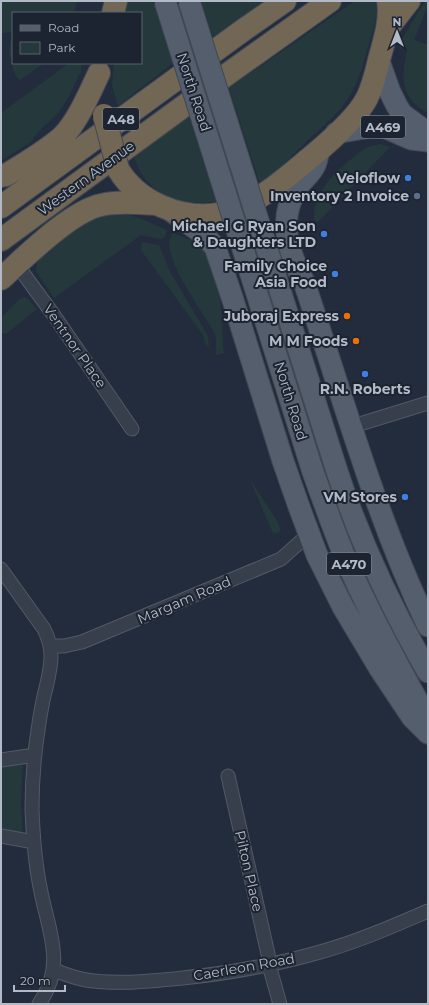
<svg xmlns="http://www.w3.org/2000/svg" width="429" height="1005" font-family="Montserrat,sans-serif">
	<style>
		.green { fill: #25393d }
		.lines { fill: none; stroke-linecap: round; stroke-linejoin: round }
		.street-casing { stroke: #525967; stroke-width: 15 }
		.primary-casing { stroke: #404855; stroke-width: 23 }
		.highway-casing { stroke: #424957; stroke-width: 24 }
		.street { stroke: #373f4c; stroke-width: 13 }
		.primary { stroke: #555e6c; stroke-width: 21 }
		.highway { stroke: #726754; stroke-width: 22 }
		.primary-bridge-casing { stroke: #404855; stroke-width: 23; stroke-linecap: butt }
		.highway-bridge-casing { stroke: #424957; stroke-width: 24; stroke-linecap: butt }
		.primary-bridge { stroke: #555e6c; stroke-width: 21 }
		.highway-bridge { stroke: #726754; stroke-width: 22 }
		.shop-dot { fill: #3f7fe0; stroke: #1c2431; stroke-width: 1.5 }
		.service-dot { fill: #5c6f8a; stroke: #1c2431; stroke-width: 1.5 }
		.food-dot { fill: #e8710a; stroke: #1c2431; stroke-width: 1.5 }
		.labels { text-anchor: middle; stroke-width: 4; stroke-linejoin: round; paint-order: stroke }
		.shield { fill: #1c2431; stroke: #858c9a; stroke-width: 1 }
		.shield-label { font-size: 13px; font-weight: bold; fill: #b2b9c7 }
		.street-label { font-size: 14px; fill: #b2b9c7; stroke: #1c2431 }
		.poi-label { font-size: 14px; font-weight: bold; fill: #b2b9c7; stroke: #1c2431; text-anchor: end }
	</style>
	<rect width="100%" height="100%" fill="#232c3c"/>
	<!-- green -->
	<path class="green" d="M 1,1 L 77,1 L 74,13 L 13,13 L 13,32 L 1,33 Z
		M 127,1 L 153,1 L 173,63 L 118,106 L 112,86 L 114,63 L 141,63 L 141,13 L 123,13 Z
		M 201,1 L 266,1 L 213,37 Z
		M 355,1 L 375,1 C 379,13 374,28 370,40 C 365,57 361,75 352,92 C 342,111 323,126 307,141 C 292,156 277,172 260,184 L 229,88 Z
		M 425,1 L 428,1 L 428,5 L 414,40 L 428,45 L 428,113 C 400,97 401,78 407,50 L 400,48 L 402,39 Z
		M 13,35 L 13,63 L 44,63 L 20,80 C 12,74 13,66 12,58 L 9,55 L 10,43 Z
		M 69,63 L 82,63 L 80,74 L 79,74 C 74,88 67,101 58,113 C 50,122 37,130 32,141 L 1,161 L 1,113 Z
		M 188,114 L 216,202 C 179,206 146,195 134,157 Z
		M 380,144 L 390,147 L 319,221 L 317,222 L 314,220 C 312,190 339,169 361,151 L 367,147 Z
		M 123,214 C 139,216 152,224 167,230 L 165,237 L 160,239 L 141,235 L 54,298 L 36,271 L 37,264 L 39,258 L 67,234 L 99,215 Z
		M 173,233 L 195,242 L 204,251 L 207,257 L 219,292 L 220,292 L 223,344 L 224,353 L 216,355 L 216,337 L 214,332 C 201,309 171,270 169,244 C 169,240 171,236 173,233 Z
		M 142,242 L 159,245 L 169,270 L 208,336 L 209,346 L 206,345 L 203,335 L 141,250 Z
		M 21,298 L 27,298 L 37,309 L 6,334 L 2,333 L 1,318 Z
		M 250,479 L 277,521 L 281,531 L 274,534 L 270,527 Z
		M 23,761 L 21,803 L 23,835 L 1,833 L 1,764 Z"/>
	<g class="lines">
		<defs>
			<path id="street" d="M 17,265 L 53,314 L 132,429
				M 350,427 L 428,403
				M 1,569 L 44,629 C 55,651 51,666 46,688 C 42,702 40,716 38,730 C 34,756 32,783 32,809 C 33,835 35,862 40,887 C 48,931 67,964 39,1004
				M 51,646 L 64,646 L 82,642 L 281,559 L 309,534
				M 1,760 L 35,755
				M 228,776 L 268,954 L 269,965 L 280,1004
				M 1,836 L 34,842
				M 54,970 C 64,974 75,978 86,980 C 117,985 152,981 183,978 C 230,973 275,965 320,952 C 357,942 393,926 428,911"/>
			<path id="primary" d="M 379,61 L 390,92 L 397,106 L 402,114 L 421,128 L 428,140
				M 336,133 L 370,127 L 379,127 L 386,128 L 411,139 L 428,141
				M 319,150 C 318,155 317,161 315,165 C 312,173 302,180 298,187 C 277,218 288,252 304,282 C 343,397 375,515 428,626
				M 171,211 L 203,234 L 215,247 L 232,297 L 283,461 L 298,504 L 317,555 L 343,607 L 380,669 L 412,717 L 428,733
				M 335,465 C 358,537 390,606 428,672
				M 313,472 C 323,500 333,528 344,555 C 367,609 396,661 424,713"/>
			<path id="highway" d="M 113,13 L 116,1
				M 388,28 L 409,1
				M 118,169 C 128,186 143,198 161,206 C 225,234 265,195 311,157 C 329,142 357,118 367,98 C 373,86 376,73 379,60 C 384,41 391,21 388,1
				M 1,176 L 6,175 C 25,163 45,152 62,137 C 77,123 90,92 99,73
				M 1,207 L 242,31 L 285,1
				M 1,240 L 229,73 L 330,1
				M 1,279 C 24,258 71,211 101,205 C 119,201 137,203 155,204"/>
		</defs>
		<!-- street casing -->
		<use href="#street" class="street-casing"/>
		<!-- primary casing -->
		<use href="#primary" class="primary-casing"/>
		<!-- highway casing -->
		<use href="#highway" class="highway-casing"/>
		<!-- street -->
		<use href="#street" class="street"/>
		<!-- primary -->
		<use href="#primary" class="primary"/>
		<!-- highway -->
		<use href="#highway" class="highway"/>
		<defs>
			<path id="primary-bridge" d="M 165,1 L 313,472
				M 189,1 L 335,465"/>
			<path id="highway-bridge" d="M 104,115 L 118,169"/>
		</defs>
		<!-- primary-bridge casing -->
		<use href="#primary-bridge" class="primary-bridge-casing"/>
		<!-- highway-bridge casing -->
		<use href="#highway-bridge" class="highway-bridge-casing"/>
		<!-- primary-bridge -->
		<use href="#primary-bridge" class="primary-bridge"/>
		<!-- highway-bridge -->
		<use href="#highway-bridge" class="highway-bridge"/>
	</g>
	<!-- markers -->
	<g class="shop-dot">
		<circle cx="408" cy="178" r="4"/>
		<circle cx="324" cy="234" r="4"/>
		<circle cx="335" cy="274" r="4"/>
		<circle cx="365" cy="374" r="4"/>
		<circle cx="405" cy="497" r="4"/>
	</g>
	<circle class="service-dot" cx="417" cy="196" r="4"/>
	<g class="food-dot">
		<circle cx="347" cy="316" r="4"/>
		<circle cx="356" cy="341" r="4"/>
	</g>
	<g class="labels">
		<!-- shield labels -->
		<g class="shield">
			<rect x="103" y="108" width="36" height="22" rx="3"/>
			<rect x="361" y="116" width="44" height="22" rx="3"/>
			<rect x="327" y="553" width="44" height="22" rx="3"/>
		</g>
		<g class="shield-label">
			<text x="121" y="124">A48</text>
			<text x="383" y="132">A469</text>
			<text x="349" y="569">A470</text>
		</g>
		<!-- street labels -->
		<g class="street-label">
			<text transform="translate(194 92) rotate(72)" y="5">North Road</text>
			<text transform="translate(86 178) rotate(-36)" y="5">Western Avenue</text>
			<text transform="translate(75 346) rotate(55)" y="5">Ventnor Place</text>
			<text transform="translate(291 401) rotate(73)" y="5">North Road</text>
			<text transform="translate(184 600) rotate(-23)" y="5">Margam Road</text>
			<text transform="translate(249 871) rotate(77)" y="5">Pilton Place</text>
			<text transform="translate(244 967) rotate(-10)" y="5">Caerleon Road</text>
		</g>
		<!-- poi labels -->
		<g class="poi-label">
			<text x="400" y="183">Veloflow</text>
			<text x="409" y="201">Inventory 2 Invoice</text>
			<text x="316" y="231">Michael G Ryan Son<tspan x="316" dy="16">&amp; Daughters LTD</tspan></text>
			<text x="327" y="271">Family Choice<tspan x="327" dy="16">Asia Food</tspan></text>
			<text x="339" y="321">Juboraj Express</text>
			<text x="348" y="346">M M Foods</text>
			<text x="365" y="394" text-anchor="middle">R.N. Roberts</text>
			<text x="397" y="502">VM Stores</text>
		</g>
	</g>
	<!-- border -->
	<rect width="429" height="1005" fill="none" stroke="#b2b9c7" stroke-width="4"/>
	<!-- legend -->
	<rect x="12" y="12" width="130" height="52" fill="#1c2431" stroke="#58606d"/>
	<rect x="20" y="25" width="20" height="6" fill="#555e6c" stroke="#58606d"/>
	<text x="48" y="32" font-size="12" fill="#b2b9c7">Road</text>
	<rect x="20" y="42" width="20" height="12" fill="#25393d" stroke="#58606d"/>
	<text x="48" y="52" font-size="12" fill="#b2b9c7">Park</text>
	<!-- north arrow -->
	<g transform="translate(397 32)" stroke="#1c2431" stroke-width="3" paint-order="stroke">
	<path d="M0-3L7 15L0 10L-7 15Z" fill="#b2b9c7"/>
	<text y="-6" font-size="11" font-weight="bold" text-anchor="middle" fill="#b2b9c7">N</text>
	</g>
	<!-- scale -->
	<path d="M14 985v6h51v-6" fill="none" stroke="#b2b9c7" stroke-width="2"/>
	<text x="20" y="985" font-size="12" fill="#b2b9c7" stroke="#1c2431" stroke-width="3" paint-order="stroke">20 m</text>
</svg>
